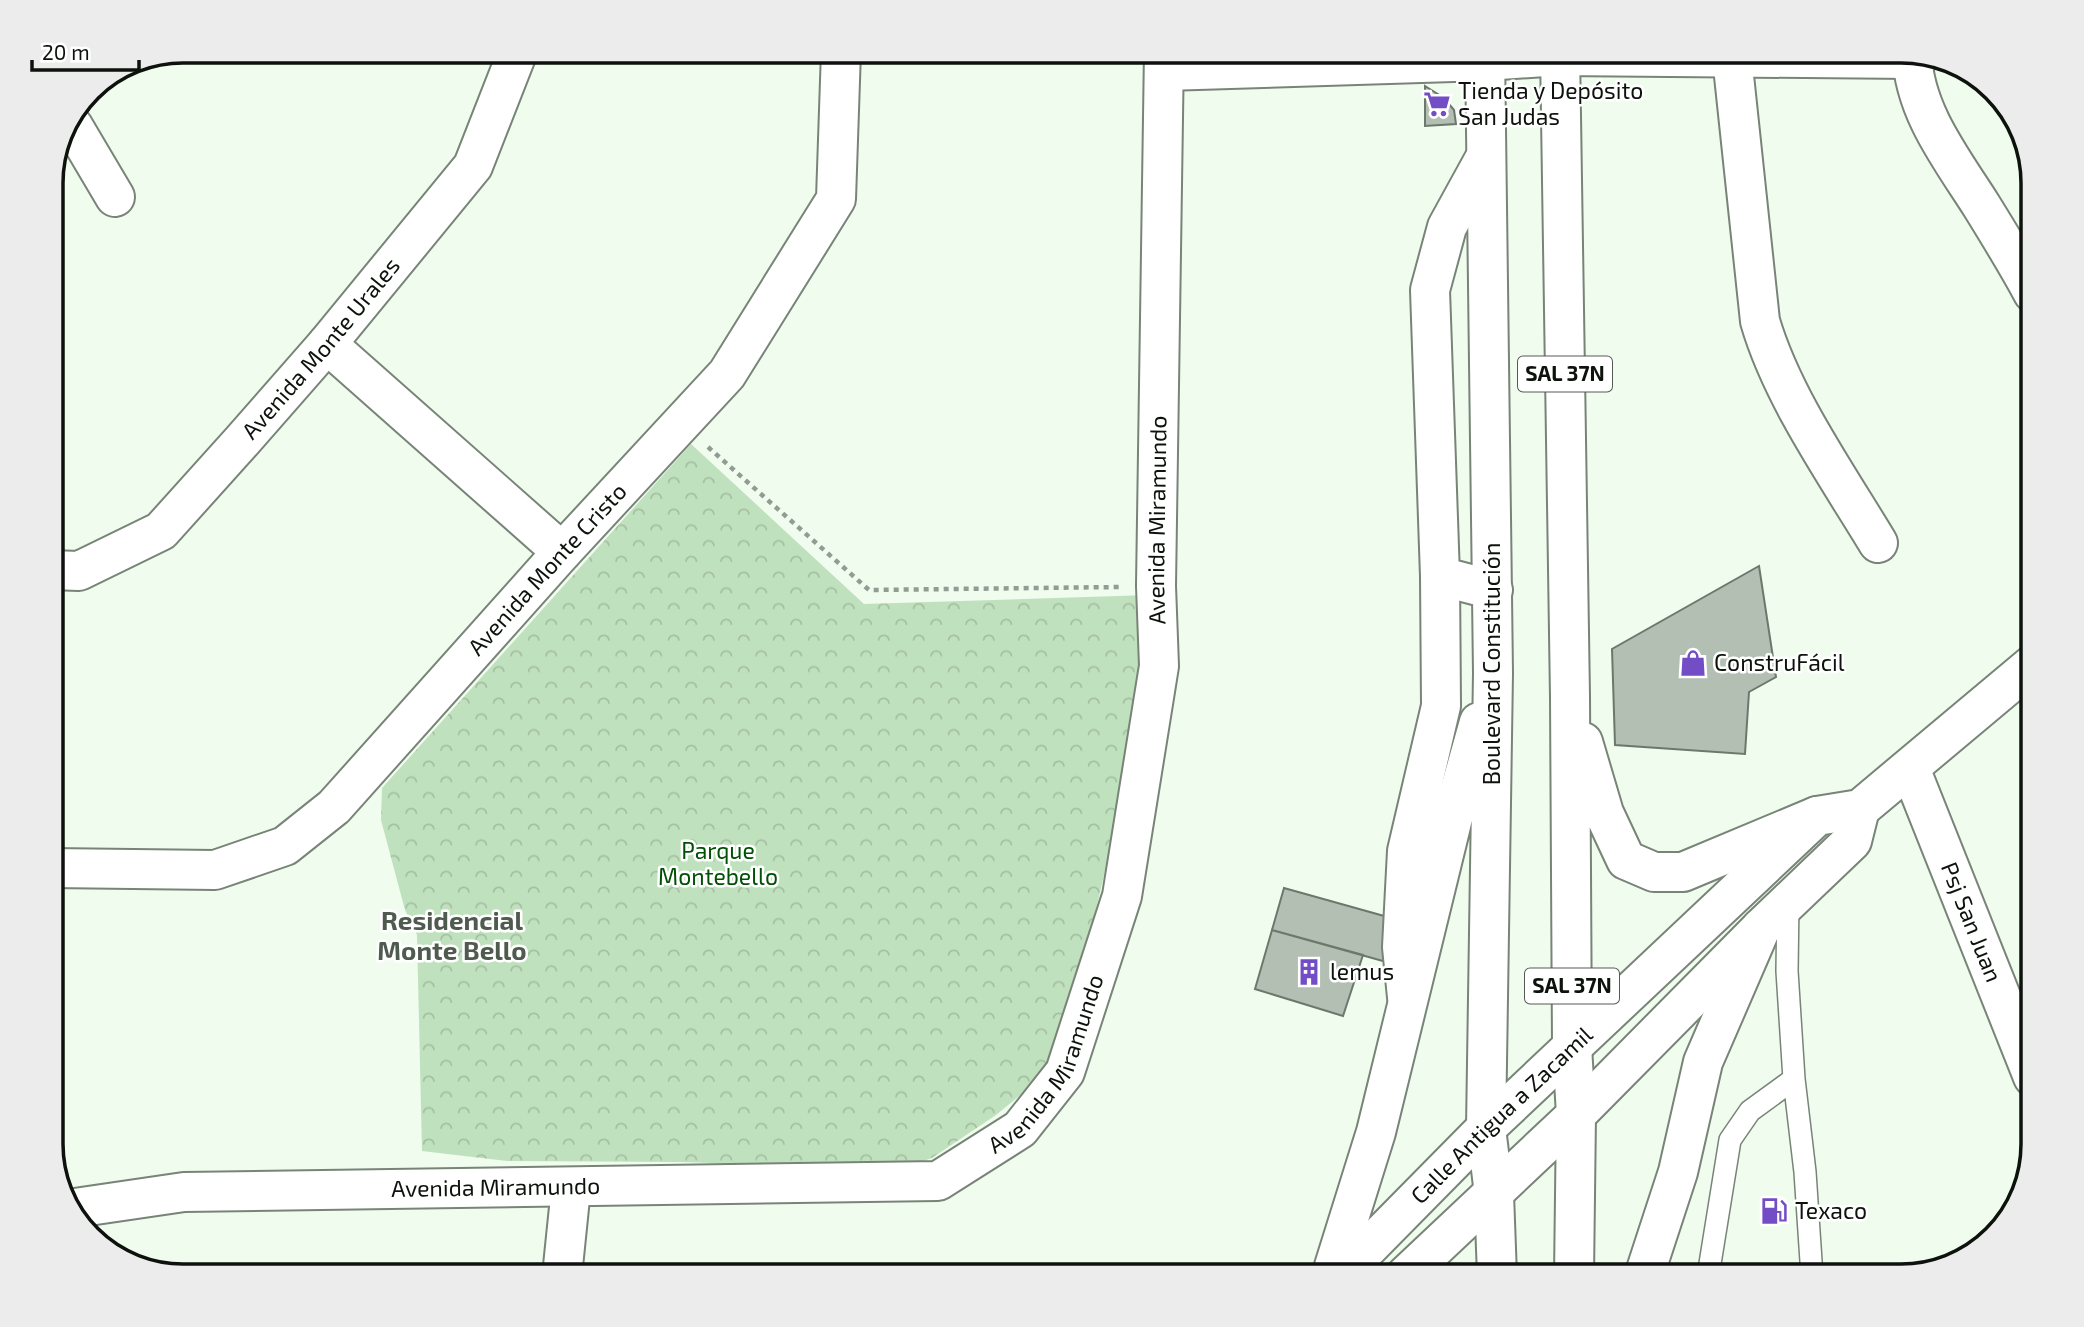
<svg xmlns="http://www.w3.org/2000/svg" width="2084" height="1327" font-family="'Exo 2',sans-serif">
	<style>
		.forest { fill: url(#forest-crowns) }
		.building { fill: #b3bfb2; stroke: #6d786c; stroke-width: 2 }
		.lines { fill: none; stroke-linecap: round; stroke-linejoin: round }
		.lane-casing { stroke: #788477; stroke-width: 24 }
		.street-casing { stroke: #788477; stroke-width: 42 }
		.secondary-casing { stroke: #788477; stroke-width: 42 }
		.highway-casing { stroke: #788477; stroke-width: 42 }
		.path { stroke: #929c92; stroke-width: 4.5; stroke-dasharray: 5 5; stroke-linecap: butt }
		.lane { stroke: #fff; stroke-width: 21 }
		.street { stroke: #fff; stroke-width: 38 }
		.secondary { stroke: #fff; stroke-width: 38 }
		.highway { stroke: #fff; stroke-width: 38 }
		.labels { text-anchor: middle; stroke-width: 5; stroke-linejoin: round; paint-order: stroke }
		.shield { fill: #fff; stroke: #565956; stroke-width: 2 }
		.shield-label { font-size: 21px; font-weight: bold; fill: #0d120d }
		.poi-label { font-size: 23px; fill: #0d120d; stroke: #fff; text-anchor: start }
		.street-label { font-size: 23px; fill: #0d120d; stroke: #fff }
		.park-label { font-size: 23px; fill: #005005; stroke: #fff }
		.quarter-label { font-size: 26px; font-weight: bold; fill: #505b50; stroke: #fff }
		.rim { fill: none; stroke: #0d120d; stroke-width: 3.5 }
	</style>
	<defs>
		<pattern id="forest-crowns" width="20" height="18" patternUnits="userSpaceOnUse" patternTransform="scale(1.75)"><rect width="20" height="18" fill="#c0e1bd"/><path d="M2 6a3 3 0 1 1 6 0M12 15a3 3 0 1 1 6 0" fill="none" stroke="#a4c0a1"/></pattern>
	</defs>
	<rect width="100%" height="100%" fill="#effcee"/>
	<!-- forest -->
	<path class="forest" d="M 691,444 L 864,604 L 1149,595 L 1129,767 L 1084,961 L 1047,1073 L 996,1115 L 932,1158 L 899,1169 L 681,1162 L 507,1161 L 422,1151 L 417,935 L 405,910 L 381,820 L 382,788 Z"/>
	<!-- building -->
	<path class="building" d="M 1425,86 L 1444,98 L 1454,110 L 1456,124 L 1425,126 Z
		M 1759,566 L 1776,677 L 1749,692 L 1745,754 L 1615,745 L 1612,649 Z
		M 1284,888 L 1402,921 L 1390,963 L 1272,930 Z
		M 1272,930 L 1363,955 L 1343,1016 L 1255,989 Z"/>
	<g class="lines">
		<defs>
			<path id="lane" d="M 1794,1079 L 1805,1172 L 1812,1276
				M 1708,1276 L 1730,1140 L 1750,1111 L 1794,1079 L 1787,971 L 1788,902"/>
			<g id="street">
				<path d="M 1912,54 C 1914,111 1951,158 1981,205 C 1999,234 2017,263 2033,293"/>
				<path d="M 1732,57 L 1760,321 C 1782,397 1837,475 1878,543"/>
				<path d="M 1165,71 L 1485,61 L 1560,56 L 1912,59 L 1920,56"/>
				<path d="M 73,126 L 115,197"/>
				<path d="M 1486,156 L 1447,227 L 1430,290 L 1440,576 L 1493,590"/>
				<path d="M 327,344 L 562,552"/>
				<path id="s1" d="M 51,570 L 79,571 L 161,531 L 242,441 L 327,344 L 473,166 L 518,51"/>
				<path id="s2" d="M 1910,768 L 2033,1077"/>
				<path id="s3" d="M 51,868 L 215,870 L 285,846 L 334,807 L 562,552 L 727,374 L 836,199 L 841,51"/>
				<path d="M 1407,997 L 1402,947 L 1407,851 L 1441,706 L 1440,576"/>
				<path id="s4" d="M 68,1209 L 184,1192 L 938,1181 L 1020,1129 L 1065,1072 L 1122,896 L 1159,666 L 1156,586 L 1164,51"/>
				<path d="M 562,1276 L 571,1188"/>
			</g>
			<g id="secondary">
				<path id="s5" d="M 1340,1276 L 1486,1128 L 1817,816 L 1860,809 L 2033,664"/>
				<path d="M 1405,1276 L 1576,1115 L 1761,928 L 1852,841 L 1860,809"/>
			</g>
			<path id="highway" d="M 1485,51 L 1493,673 L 1486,1128 L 1494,1194 L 1497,1276
				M 1560,51 L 1570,697 L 1572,1046 L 1576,1115 L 1574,1276
				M 1583,742 L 1604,813 L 1626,860 L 1654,872 L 1683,872 L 1817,816
				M 1331,1276 L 1376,1132 L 1459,793 L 1479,722
				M 1644,1276 L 1678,1172 L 1703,1062 L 1761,928"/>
		</defs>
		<!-- lane casing -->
		<use href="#lane" class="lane-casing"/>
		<!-- street casing -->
		<use href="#street" class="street-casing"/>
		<!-- secondary casing -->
		<use href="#secondary" class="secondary-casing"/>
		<!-- highway casing -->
		<use href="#highway" class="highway-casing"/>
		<!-- path -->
		<path class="path" d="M 708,447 L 869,590 L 1120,587"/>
		<!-- lane -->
		<use href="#lane" class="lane"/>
		<!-- street -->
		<use href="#street" class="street"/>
		<!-- secondary -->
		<use href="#secondary" class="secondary"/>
		<!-- highway -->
		<use href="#highway" class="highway"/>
	</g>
	<!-- icons -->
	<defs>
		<symbol id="supermarket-bare" viewBox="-9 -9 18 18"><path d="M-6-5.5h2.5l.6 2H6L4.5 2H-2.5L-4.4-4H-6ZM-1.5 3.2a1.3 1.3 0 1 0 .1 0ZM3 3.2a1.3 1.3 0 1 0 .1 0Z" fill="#724dc6" stroke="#fff" stroke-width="2.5" paint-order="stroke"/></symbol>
		<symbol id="shop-bare" viewBox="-9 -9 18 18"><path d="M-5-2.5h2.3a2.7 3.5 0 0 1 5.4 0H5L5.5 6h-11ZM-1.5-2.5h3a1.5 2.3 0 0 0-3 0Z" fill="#724dc6" stroke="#fff" stroke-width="2.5" paint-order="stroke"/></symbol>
		<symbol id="building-bare" viewBox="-9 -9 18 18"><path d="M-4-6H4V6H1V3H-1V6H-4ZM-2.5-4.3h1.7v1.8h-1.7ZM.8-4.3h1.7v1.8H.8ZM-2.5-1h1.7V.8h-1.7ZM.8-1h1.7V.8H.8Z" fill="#724dc6" stroke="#fff" stroke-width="2.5" paint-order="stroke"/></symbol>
		<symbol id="fuel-bare" viewBox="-9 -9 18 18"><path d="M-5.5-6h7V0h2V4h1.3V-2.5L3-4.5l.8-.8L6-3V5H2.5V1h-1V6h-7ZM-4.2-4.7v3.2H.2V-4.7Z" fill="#724dc6" stroke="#fff" stroke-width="2.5" paint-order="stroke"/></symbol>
	</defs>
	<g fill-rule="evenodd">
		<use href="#supermarket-bare" x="1418" y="85" width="38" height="38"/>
		<use href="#shop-bare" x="1674" y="644" width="38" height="38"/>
		<use href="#building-bare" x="1290" y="953" width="38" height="38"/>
		<use href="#fuel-bare" x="1755" y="1192" width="38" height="38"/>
	</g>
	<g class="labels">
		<!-- shield labels -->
		<g class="shield">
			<rect x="1518" y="356.5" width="94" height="35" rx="5"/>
			<rect x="1525" y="968.5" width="94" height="35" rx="5"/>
		</g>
		<g class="shield-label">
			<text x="1565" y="381">SAL 37N</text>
			<text x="1572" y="993">SAL 37N</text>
		</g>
		<!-- poi labels -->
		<g class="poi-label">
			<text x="1458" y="99">Tienda y Depósito<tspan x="1458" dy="26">San Judas</tspan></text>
			<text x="1714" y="671">ConstruFácil</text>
			<text x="1330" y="980">lemus</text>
			<text x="1795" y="1219">Texaco</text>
		</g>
		<!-- street labels -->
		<g class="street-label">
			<text dy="8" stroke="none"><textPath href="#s1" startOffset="362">Avenida Monte Urales</textPath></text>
			<text dy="8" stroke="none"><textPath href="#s4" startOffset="1605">Avenida Miramundo</textPath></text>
			<text dy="8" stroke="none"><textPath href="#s3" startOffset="620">Avenida Monte Cristo</textPath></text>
			<text transform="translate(1492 664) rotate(-90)" y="8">Boulevard Constitución</text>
			<text dy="8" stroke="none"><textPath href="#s2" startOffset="166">Psj San Juan</textPath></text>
			<text dy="8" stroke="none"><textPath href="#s4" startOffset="1038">Avenida Miramundo</textPath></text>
			<text dy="8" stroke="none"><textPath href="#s5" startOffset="228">Calle Antigua a Zacamil</textPath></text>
			<text dy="8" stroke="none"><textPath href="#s4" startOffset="429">Avenida Miramundo</textPath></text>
		</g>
		<!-- park labels -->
		<g class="park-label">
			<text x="718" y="859">Parque<tspan x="718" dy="26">Montebello</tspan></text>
		</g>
		<!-- quarter labels -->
		<g class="quarter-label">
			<text x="452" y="930">Residencial<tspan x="452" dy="30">Monte Bello</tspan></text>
		</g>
	</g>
	<!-- crop -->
	<path d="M0 0H2084V1327H0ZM183 63H1901A120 120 0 0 1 2021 183V1144A120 120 0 0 1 1901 1264H183A120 120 0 0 1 63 1144V183A120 120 0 0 1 183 63Z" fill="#ececec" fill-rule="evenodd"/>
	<path class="rim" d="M183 63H1901A120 120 0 0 1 2021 183V1144A120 120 0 0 1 1901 1264H183A120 120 0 0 1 63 1144V183A120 120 0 0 1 183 63Z"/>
	<!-- scale -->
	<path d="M32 60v10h107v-10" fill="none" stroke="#0d120d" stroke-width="3.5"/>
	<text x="42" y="60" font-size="21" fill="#0d120d" stroke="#ffffff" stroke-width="5" paint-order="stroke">20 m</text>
</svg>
